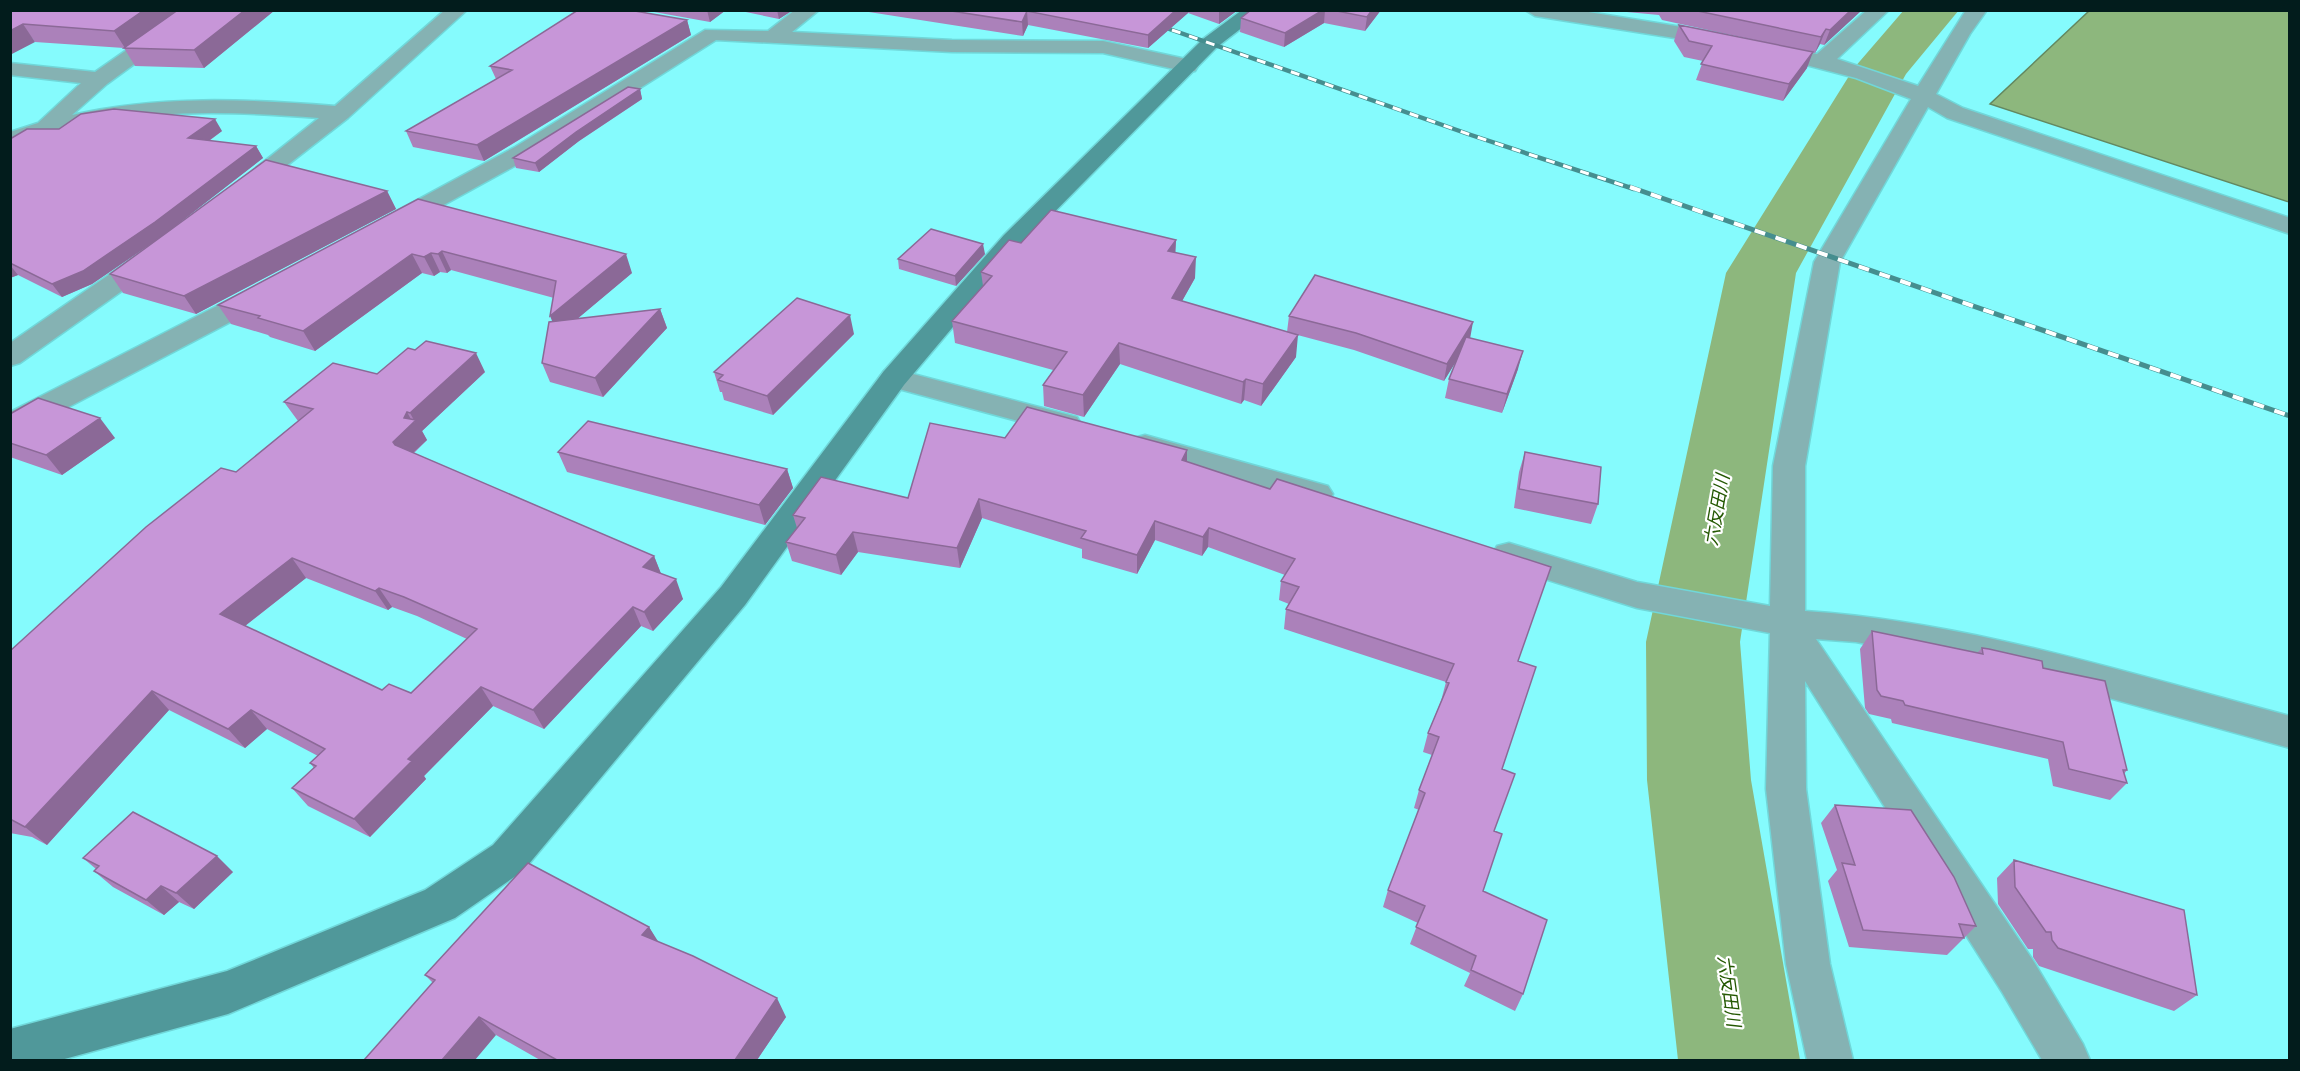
<svg xmlns="http://www.w3.org/2000/svg" width="2300" height="1071" font-family="Inter,'Noto Sans JP',sans-serif">
	<style>
		.water { fill: #8db77d; stroke: #638860; stroke-width: 1.5 }
		.lines { fill: none; stroke-linecap: round; stroke-linejoin: round }
		.river { fill: #8db77d; fill-rule: evenodd }
		.street-casing { stroke: #70d7d9; stroke-width: 3 }
		.secondary-casing { stroke: #70d7d9; stroke-width: 3 }
		.street { fill: #85b2b3; fill-rule: evenodd }
		.secondary { fill: #50989a; fill-rule: evenodd }
		.rail-far1-casing { stroke: #458e8f; stroke-width: 4.5 }
		.rail-casing { stroke: #458e8f; stroke-width: 5 }
		.rail-far1 { stroke: #fff; stroke-width: 3; stroke-dasharray: 9; stroke-linecap: butt }
		.rail { stroke: #fff; stroke-width: 4; stroke-dasharray: 11; stroke-linecap: butt }
		.wall { fill: #ab81ba; fill-rule: evenodd }
		.shaded-wall { fill: #8b6997 }
		.building { fill: #c796d8; stroke: #8b6997; stroke-width: 1.5; fill-rule: evenodd }
		.labels { text-anchor: middle; stroke-width: 4.5; stroke-linejoin: round; paint-order: stroke }
		.water-label { font-size: 18px; font-style: italic; fill: #245802; stroke: #fff }
	</style>
	<rect width="100%" height="100%" fill="#85fbfd"/>
	<!-- water -->
	<path class="water" d="M 2089,11 L 2289,11 L 2289,202 L 1990,104 Z"/>
	<g class="lines">
		<!-- river -->
		<path class="river" d="M 1904,10 L 1959,10 L 1906,74 L 1796,273 L 1740,642 L 1751,780 L 1800,1060 L 1678,1060 L 1647,780 L 1646,642 L 1726,273 L 1854,68 Z"/>
		<defs>
			<path id="street" d="M 184,10 L 208,10 L 107,84 L 72,115 C 159,95 247,99 335,106 L 445,10 L 467,10 L 348,118 L 249,195 L 240,197 L 231,195 L 228,190 L 319,118 C 244,112 169,109 95,123 C 66,129 39,139 10,146 L 10,132 L 38,123 L 81,83 L 10,75 L 10,63 L 95,72 Z
				M 795,10 L 819,10 L 792,32 L 952,40 L 1103,41 L 1195,61 L 1198,66 L 1195,71 L 1187,72 L 1103,53 L 952,52 L 716,40 L 531,157 L 400,229 L 391,232 L 382,229 L 378,224 L 382,219 L 515,147 L 705,30 L 768,31 Z
				M 1525,10 L 1576,10 L 1719,33 L 1726,35 L 1729,39 L 1726,43 L 1719,45 L 1535,16 Z
				M 1867,10 L 1889,10 L 1837,59 L 1918,86 L 1966,10 L 1987,10 L 1970,34 L 1936,94 L 1963,108 L 2290,218 L 2290,234 L 1947,118 L 1928,107 L 1840,262 L 1805,466 L 1805,611 C 1970,622 2130,674 2290,716 L 2290,748 L 2015,672 L 1856,642 L 1816,639 L 2034,962 L 2083,1044 L 2090,1060 L 2042,1060 L 2002,992 L 1805,681 L 1806,789 L 1830,964 L 1853,1060 L 1807,1060 L 1786,964 L 1766,789 L 1770,633 L 1637,608 L 1497,564 L 1492,555 L 1497,546 L 1509,543 L 1637,582 L 1770,606 L 1773,466 L 1814,262 L 1911,99 L 1856,78 L 1760,53 L 1757,49 L 1760,45 L 1767,43 L 1817,54 Z
				M 151,250 L 160,252 L 164,258 L 160,264 L 20,363 L 10,366 L 10,343 L 142,252 Z
				M 264,285 L 274,287 L 277,293 L 274,299 L 21,432 L 10,435 L 10,412 L 254,287 Z
				M 894,369 L 1077,417 L 1081,424 L 1077,431 L 1066,434 L 884,385 L 879,378 L 884,371 Z
				M 1145,435 L 1328,486 L 1333,494 L 1328,502 L 1317,505 L 1134,452 L 1130,445 L 1134,438 Z"/>
			<path id="secondary" d="M 1242,10 L 1265,10 L 1217,47 L 1022,245 L 904,385 L 745,605 L 523,871 L 455,918 L 228,1014 L 61,1060 L 10,1060 L 10,1029 L 227,971 L 425,890 L 493,845 L 721,587 L 884,371 L 1004,235 L 1203,39 Z"/>
		</defs>
		<!-- street casing -->
		<use href="#street" class="street-casing"/>
		<!-- secondary casing -->
		<use href="#secondary" class="secondary-casing"/>
		<!-- street -->
		<use href="#street" class="street"/>
		<!-- secondary -->
		<use href="#secondary" class="secondary"/>
		<defs>
			<path id="rail-far1" d="M 1155,24 L 1471,135 L 1634,189"/>
			<path id="rail" d="M 1630,187 L 2290,416"/>
		</defs>
		<!-- rail-far1 casing -->
		<use href="#rail-far1" class="rail-far1-casing"/>
		<!-- rail casing -->
		<use href="#rail" class="rail-casing"/>
		<!-- rail-far1 -->
		<use href="#rail-far1" class="rail-far1"/>
		<!-- rail -->
		<use href="#rail" class="rail"/>
	</g>
	<!-- wall -->
	<path class="wall" d="M 10,10 L 275,10 L 204,68 L 135,66 L 124,48 L 35,42 Z
		M 643,10 L 726,10 L 710,22 Z
		M 736,10 L 793,10 L 779,19 Z
		M 856,10 L 1238,10 L 1219,24 L 1188,13 L 1148,48 L 1028,25 L 1023,36 Z
		M 1251,10 L 1381,10 L 1365,31 L 1324,23 L 1284,47 L 1240,32 L 1241,18 Z
		M 1605,10 L 1862,10 L 1824,45 L 1820,44 L 1815,53 L 1662,20 L 1659,15 Z
		M 687,20 L 691,35 L 484,161 L 413,147 L 406,131 L 496,79 L 490,66 Z
		M 1679,25 L 1807,68 L 1783,101 L 1696,80 L 1703,61 L 1684,57 L 1674,41 Z
		M 640,89 L 642,99 L 579,141 L 539,172 L 516,168 L 513,158 Z
		M 222,131 L 209,141 L 256,146 L 263,158 L 179,223 L 387,191 L 396,209 L 196,314 L 123,293 L 110,274 L 152,243 L 92,284 L 62,297 L 18,275 L 10,278 L 10,139 Z
		M 418,199 L 632,273 L 577,319 L 660,309 L 667,328 L 603,397 L 550,382 L 542,363 L 553,322 L 554,298 L 451,270 L 447,273 L 440,272 L 434,276 L 422,273 L 315,351 L 270,337 L 268,335 L 231,324 L 218,305 Z
		M 1176,240 L 1175,252 L 1195,278 L 1182,301 L 1287,332 L 1289,316 L 1470,338 L 1518,369 L 1502,413 L 1445,398 L 1449,379 L 1457,359 L 1444,381 L 1354,350 L 1290,333 L 1296,357 L 1261,406 L 1244,400 L 1241,404 L 1120,364 L 1084,417 L 1044,406 L 1043,385 L 1053,370 L 955,343 L 952,321 L 983,286 L 981,272 L 1021,243 Z
		M 985,254 L 956,286 L 899,269 L 898,259 Z
		M 854,334 L 773,415 L 724,400 L 722,392 L 720,392 L 714,372 Z
		M 485,372 L 422,431 L 427,440 L 414,453 L 654,556 L 661,574 L 683,599 L 653,631 L 641,626 L 544,729 L 493,706 L 424,776 L 426,779 L 370,837 L 308,806 L 292,788 L 314,768 L 310,763 L 318,756 L 267,729 L 245,748 L 169,710 L 47,845 L 32,837 L 10,833 L 10,651 L 236,472 L 298,421 L 284,402 L 377,374 ZM 306,578 L 388,610 L 392,607 L 417,616 L 467,639 L 411,693 L 382,690 L 245,626 Z
		M 10,414 L 115,438 L 62,475 L 10,457 Z
		M 1187,450 L 1187,462 L 1518,661 L 1494,831 L 1483,891 L 1523,994 L 1515,1011 L 1464,986 L 1470,973 L 1410,944 L 1418,923 L 1383,907 L 1388,890 L 1419,810 L 1414,808 L 1419,790 L 1432,755 L 1423,752 L 1428,733 L 1441,701 L 1446,682 L 1284,629 L 1286,609 L 1289,604 L 1279,600 L 1281,581 L 1285,575 L 1208,547 L 1202,556 L 1155,540 L 1137,574 L 1082,558 L 1082,549 L 982,518 L 960,568 L 858,552 L 841,575 L 792,561 L 786,542 L 797,528 L 793,515 L 908,498 Z
		M 558,452 L 787,469 L 793,488 L 765,525 L 567,472 Z
		M 1525,452 L 1598,504 L 1591,524 L 1514,508 L 1519,472 Z
		M 1872,631 L 1977,653 L 1982,648 L 2043,668 L 2127,770 L 2124,774 L 2127,783 L 2110,800 L 2053,786 L 2048,759 L 1892,723 L 1891,719 L 1869,714 L 1865,708 L 1860,649 Z
		M 1835,805 L 1976,926 L 1947,955 L 1849,947 L 1828,881 L 1837,870 L 1821,823 Z
		M 83,858 L 233,872 L 194,909 L 179,902 L 164,915 L 113,887 L 94,871 L 96,869 Z
		M 2014,860 L 2197,995 L 2174,1011 L 2039,966 L 2033,957 L 2033,949 L 2028,949 L 1998,904 L 1997,878 Z
		M 649,927 L 657,941 L 786,1017 L 757,1060 L 540,1060 L 496,1035 L 433,983 L 425,975 Z"/>
	<!-- shaded-wall -->
	<path class="shaded-wall" d="M 144,10 L 179,10 L 125,48 L 114,31 Z
		M 245,10 L 275,10 L 204,68 L 194,50 Z
		M 707,10 L 726,10 L 710,22 Z
		M 777,10 L 793,10 L 779,19 Z
		M 1176,10 L 1188,10 L 1188,13 L 1148,48 L 1148,35 Z
		M 1238,10 L 1219,24 L 1219,11 Z
		M 1323,10 L 1325,10 L 1324,23 L 1284,47 L 1285,33 Z
		M 1372,10 L 1381,10 L 1365,31 L 1367,17 Z
		M 1851,10 L 1862,10 L 1824,45 L 1830,30 Z
		M 1027,11 L 1028,25 L 1023,36 L 1022,22 Z
		M 687,20 L 691,35 L 484,161 L 477,145 Z
		M 23,24 L 35,42 L 10,55 L 10,31 Z
		M 1826,29 L 1820,44 L 1815,53 L 1821,37 Z
		M 1813,52 L 1807,68 L 1783,101 L 1789,84 Z
		M 640,89 L 642,99 L 579,141 L 539,172 L 535,163 L 576,132 Z
		M 215,119 L 222,131 L 196,150 L 188,138 Z
		M 256,146 L 263,158 L 164,235 L 92,284 L 62,297 L 52,284 Z
		M 387,191 L 396,209 L 196,314 L 184,296 Z
		M 1176,240 L 1175,261 L 1168,251 Z
		M 983,244 L 985,254 L 956,286 L 955,276 Z
		M 442,251 L 451,270 L 447,273 L 438,254 Z
		M 431,253 L 440,272 L 434,276 L 424,257 Z
		M 412,254 L 422,273 L 315,351 L 303,331 Z
		M 626,254 L 632,273 L 558,335 L 550,316 Z
		M 1196,257 L 1195,278 L 1172,319 L 1172,298 Z
		M 10,265 L 18,275 L 10,278 Z
		M 660,309 L 667,328 L 603,397 L 595,378 Z
		M 850,315 L 854,334 L 773,415 L 767,396 Z
		M 1473,322 L 1470,339 L 1444,381 L 1447,364 Z
		M 1298,335 L 1296,357 L 1261,406 L 1263,384 Z
		M 1119,343 L 1120,364 L 1084,417 L 1083,395 Z
		M 1523,351 L 1518,369 L 1502,413 L 1507,394 Z
		M 476,353 L 485,372 L 422,431 L 427,440 L 404,461 L 393,442 L 407,412 L 413,423 L 415,422 L 410,413 Z
		M 1246,379 L 1244,400 L 1241,404 L 1243,382 Z
		M 100,418 L 115,438 L 62,475 L 46,455 Z
		M 1187,450 L 1187,470 L 1182,460 Z
		M 787,469 L 793,488 L 765,525 L 759,505 Z
		M 979,499 L 982,518 L 960,568 L 957,548 Z
		M 1155,521 L 1155,540 L 1137,574 L 1137,555 Z
		M 1209,528 L 1208,547 L 1202,556 L 1203,537 Z
		M 853,532 L 858,552 L 841,575 L 836,555 Z
		M 654,556 L 662,576 L 643,567 Z
		M 292,558 L 306,578 L 236,633 L 220,614 Z
		M 676,579 L 683,599 L 653,631 L 644,612 Z
		M 379,588 L 392,607 L 388,610 L 375,591 Z
		M 633,607 L 641,626 L 544,729 L 533,710 Z
		M 481,687 L 493,706 L 424,776 L 426,779 L 370,837 L 354,819 L 408,759 Z
		M 152,691 L 169,710 L 47,845 L 25,827 Z
		M 251,710 L 267,729 L 245,748 L 228,729 Z
		M 217,856 L 233,872 L 194,909 L 176,893 Z
		M 161,886 L 179,902 L 164,915 L 146,900 Z
		M 649,927 L 661,946 L 642,935 Z
		M 777,998 L 786,1017 L 757,1060 L 735,1060 Z
		M 479,1017 L 496,1035 L 475,1060 L 442,1060 Z"/>
	<!-- building -->
	<path class="building" d="M 10,10 L 144,10 L 114,31 L 23,24 L 10,31 Z
		M 178,10 L 245,10 L 194,50 L 124,48 Z
		M 578,10 L 629,10 L 687,20 L 477,145 L 406,131 L 512,70 L 490,66 Z
		M 945,10 L 1176,10 L 1148,35 L 1027,11 L 1022,22 Z
		M 1251,10 L 1323,10 L 1285,33 L 1241,18 Z
		M 1332,10 L 1372,10 L 1367,17 Z
		M 1693,10 L 1851,10 L 1830,30 L 1826,29 L 1821,37 Z
		M 1679,25 L 1813,52 L 1789,84 L 1701,64 L 1712,46 L 1689,41 Z
		M 628,87 L 640,89 L 576,132 L 535,163 L 513,158 Z
		M 114,109 L 215,119 L 188,138 L 256,146 L 155,222 L 83,271 L 52,284 L 10,263 L 10,139 L 27,129 L 59,129 L 81,114 Z
		M 266,160 L 387,191 L 184,296 L 110,274 Z
		M 418,199 L 626,254 L 550,316 L 556,281 L 442,251 L 438,254 L 431,253 L 424,257 L 412,254 L 303,331 L 258,318 L 260,316 L 218,305 Z
		M 1051,210 L 1176,240 L 1168,251 L 1196,257 L 1172,298 L 1298,335 L 1263,384 L 1246,379 L 1243,382 L 1119,343 L 1083,395 L 1043,385 L 1067,352 L 952,321 L 992,276 L 981,272 L 1009,240 L 1021,243 Z
		M 931,229 L 983,244 L 955,276 L 898,259 Z
		M 1315,275 L 1473,322 L 1447,364 L 1356,333 L 1289,316 Z
		M 797,298 L 850,315 L 767,396 L 718,380 L 723,375 L 714,372 Z
		M 660,309 L 595,378 L 542,363 L 549,322 Z
		M 1466,337 L 1523,351 L 1507,394 L 1449,379 Z
		M 426,341 L 476,353 L 410,413 L 407,412 L 404,418 L 416,420 L 393,442 L 395,445 L 654,556 L 643,567 L 676,579 L 644,612 L 633,607 L 533,710 L 481,687 L 408,759 L 412,761 L 354,819 L 292,788 L 316,766 L 310,763 L 325,749 L 251,710 L 228,729 L 152,691 L 25,827 L 10,819 L 10,651 L 146,527 L 221,468 L 236,472 L 313,409 L 284,402 L 333,363 L 377,374 L 408,348 L 415,350 ZM 292,558 L 375,591 L 379,588 L 404,597 L 477,629 L 411,693 L 389,684 L 382,690 L 220,614 Z
		M 38,398 L 100,418 L 46,455 L 10,443 L 10,414 Z
		M 1027,407 L 1187,450 L 1182,460 L 1270,489 L 1277,479 L 1551,567 L 1518,661 L 1536,667 L 1502,769 L 1515,774 L 1494,831 L 1502,834 L 1483,891 L 1547,920 L 1523,994 L 1471,970 L 1476,956 L 1416,927 L 1425,906 L 1388,890 L 1425,793 L 1419,790 L 1439,737 L 1428,733 L 1449,683 L 1446,682 L 1454,664 L 1286,609 L 1299,587 L 1281,581 L 1295,559 L 1209,528 L 1203,537 L 1155,521 L 1137,555 L 1081,538 L 1086,531 L 979,499 L 957,548 L 853,532 L 836,555 L 786,542 L 805,518 L 793,515 L 821,477 L 908,498 L 930,423 L 1005,438 Z
		M 588,421 L 787,469 L 759,505 L 558,452 Z
		M 1525,452 L 1601,467 L 1598,504 L 1519,489 Z
		M 1872,631 L 1983,654 L 1982,648 L 1989,649 L 2042,661 L 2043,668 L 2105,681 L 2127,770 L 2123,770 L 2127,783 L 2069,769 L 2063,742 L 1905,705 L 1903,701 L 1881,696 L 1877,690 Z
		M 1835,805 L 1911,810 L 1954,877 L 1976,926 L 1959,924 L 1964,938 L 1863,930 L 1842,863 L 1855,865 Z
		M 133,812 L 217,856 L 176,893 L 161,886 L 146,900 L 94,871 L 99,866 L 83,858 Z
		M 2014,860 L 2184,910 L 2197,995 L 2058,948 L 2052,940 L 2051,932 L 2046,932 L 2015,887 Z
		M 528,863 L 649,927 L 642,935 L 693,956 L 777,998 L 735,1060 L 557,1060 L 479,1017 L 442,1060 L 364,1060 L 435,980 L 425,975 Z"/>
	<g class="labels">
		<!-- water labels -->
		<g class="water-label">
			<text transform="translate(1717 510) rotate(-80)" y="6">六反田川</text>
			<text transform="translate(1729 991) rotate(82)" y="6">六反田川</text>
		</g>
	</g>
	<!-- border -->
	<rect width="2300" height="1071" fill="none" stroke="#021c1c" stroke-width="24"/>
</svg>
